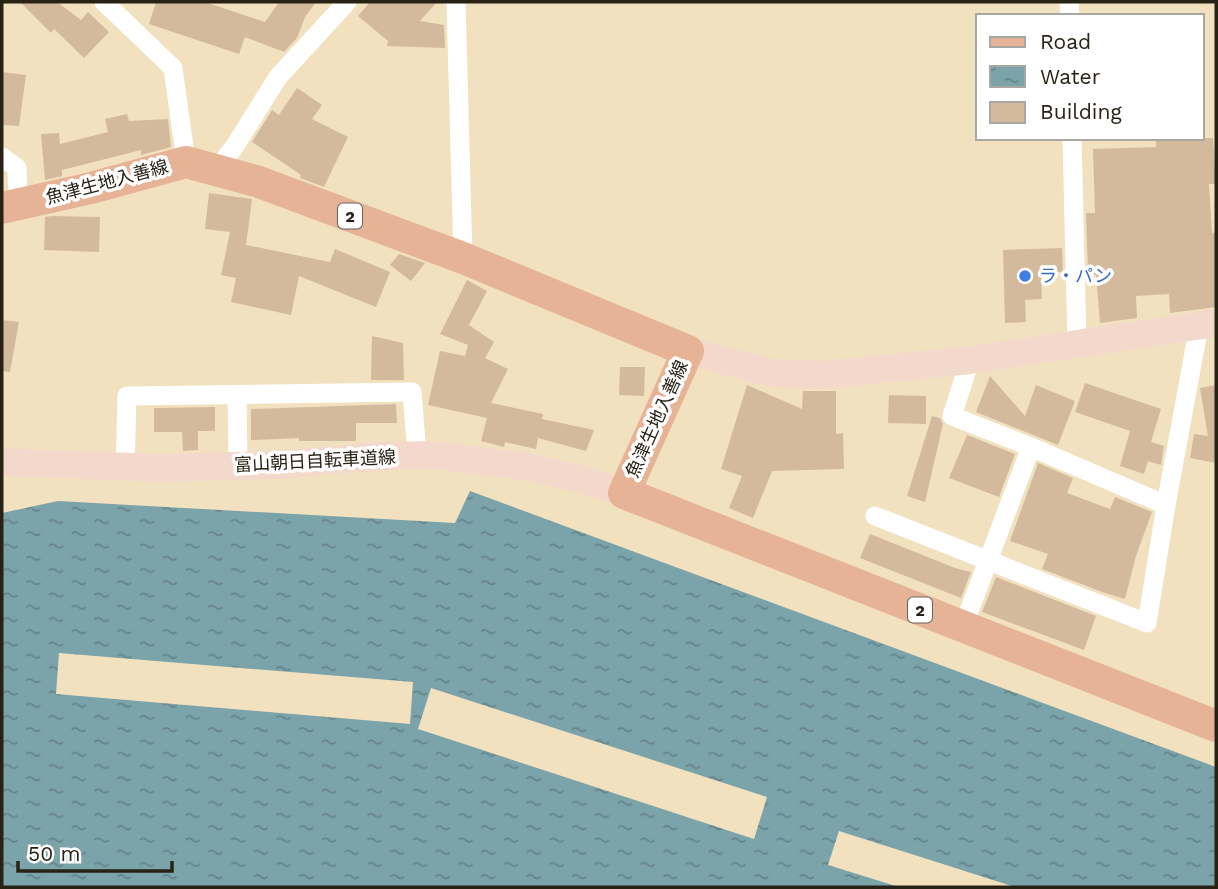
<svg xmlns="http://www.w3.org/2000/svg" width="1218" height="889" font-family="'Work Sans','Noto Sans JP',sans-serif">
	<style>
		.water { fill: url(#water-ripples) }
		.pier { fill: #f2e1bf }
		.building { fill: #d3ba9d }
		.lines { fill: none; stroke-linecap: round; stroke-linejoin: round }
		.street { stroke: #fff; stroke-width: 19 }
		.secondary { stroke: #f3d9cb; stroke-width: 28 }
		.primary { stroke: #e7b397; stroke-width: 32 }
		.shop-dot { fill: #3f7fe0; stroke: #fff; stroke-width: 2.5 }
		.labels { text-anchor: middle; stroke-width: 7; stroke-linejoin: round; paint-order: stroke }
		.shield { fill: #fff; stroke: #68645b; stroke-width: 2 }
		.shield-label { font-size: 16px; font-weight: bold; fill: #282215 }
		.street-label { font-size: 18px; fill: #282215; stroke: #fff }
		.shop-label { font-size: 18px; fill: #366cbe; stroke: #fff; text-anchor: start }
	</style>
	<defs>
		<pattern id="water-ripples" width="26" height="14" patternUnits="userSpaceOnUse" patternTransform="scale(1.75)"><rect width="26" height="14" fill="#7ba3aa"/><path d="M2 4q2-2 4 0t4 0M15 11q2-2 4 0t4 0" fill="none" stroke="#658489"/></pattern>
	</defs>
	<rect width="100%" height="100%" fill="#f2e1bf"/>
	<!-- water -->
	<path class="water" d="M 470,491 L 1216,767 L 1216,887 L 2,887 L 2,513 L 58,501 L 455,523 Z"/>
	<!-- pier -->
	<path class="pier" d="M 59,653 L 413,682 L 410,724 L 56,694 Z
		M 431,688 L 767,797 L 754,839 L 418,729 Z
		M 839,831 L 1015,887 L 899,887 L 828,865 Z"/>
	<!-- building -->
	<path class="building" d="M 20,2 L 57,2 L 81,20 L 88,12 L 109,32 L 84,58 L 54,29 L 51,33 Z
		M 156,2 L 205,2 L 265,22 L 279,2 L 316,2 L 305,17 L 297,38 L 284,52 L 245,37 L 239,54 L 149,24 Z
		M 370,2 L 437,2 L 420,21 L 444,25 L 445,48 L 387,46 L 388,41 L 358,16 Z
		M 2,72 L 26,75 L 19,126 L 2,125 Z
		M 297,88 L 322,105 L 312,119 L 348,137 L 324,187 L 300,178 L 301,175 L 252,142 L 272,110 L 279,115 Z
		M 127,114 L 129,121 L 168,119 L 171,147 L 141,155 L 141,150 L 62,170 L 62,176 L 45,180 L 41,134 L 59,133 L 60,144 L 108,132 L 105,119 Z
		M 1156,138 L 1213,138 L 1216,184 L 1209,184 L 1212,233 L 1216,232 L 1216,307 L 1170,313 L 1169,294 L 1136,296 L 1137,318 L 1100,323 L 1096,275 L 1088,273 L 1086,213 L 1095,213 L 1093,149 L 1156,147 Z
		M 209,193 L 252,199 L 246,245 L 330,262 L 335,249 L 390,272 L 376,307 L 299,276 L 291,315 L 231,302 L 236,278 L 221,275 L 230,232 L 205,229 Z
		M 52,216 L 100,217 L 99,252 L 44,250 L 45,217 Z
		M 1062,248 L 1063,272 L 1041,273 L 1042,299 L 1025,300 L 1026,322 L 1005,323 L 1003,250 Z
		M 399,254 L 425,263 L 411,281 L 390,265 Z
		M 467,280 L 487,291 L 469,325 L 494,342 L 485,358 L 508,369 L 491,403 L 543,414 L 542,419 L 594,430 L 586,451 L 538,438 L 536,449 L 505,442 L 504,447 L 481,441 L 487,418 L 428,405 L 440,351 L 465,356 L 468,345 L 440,334 Z
		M 2,320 L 19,322 L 10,372 L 2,371 Z
		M 372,336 L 403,343 L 404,380 L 371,380 Z
		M 620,367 L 645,367 L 644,396 L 619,395 Z
		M 990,376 L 1025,416 L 1036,385 L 1075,401 L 1058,445 L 976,412 Z
		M 1085,383 L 1161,409 L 1151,442 L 1164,446 L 1161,465 L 1148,461 L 1144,474 L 1120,466 L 1130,431 L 1075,412 Z
		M 747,385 L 802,409 L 803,391 L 836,391 L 836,434 L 843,433 L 844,469 L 772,471 L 753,518 L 729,508 L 742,476 L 721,469 Z
		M 1216,385 L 1216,463 L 1190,458 L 1194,434 L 1208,436 L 1200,388 Z
		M 889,395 L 926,396 L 926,424 L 888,423 Z
		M 396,404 L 397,423 L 356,423 L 356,441 L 299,441 L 299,438 L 251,440 L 251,409 Z
		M 215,407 L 215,431 L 198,431 L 198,450 L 183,451 L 182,432 L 154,432 L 154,408 Z
		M 932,416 L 940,418 L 943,424 L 925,502 L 907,496 Z
		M 967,435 L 1015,454 L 999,497 L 949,478 Z
		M 1038,463 L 1073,478 L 1067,493 L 1110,509 L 1115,497 L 1152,512 L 1136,556 L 1125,599 L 1105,593 L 1042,569 L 1048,554 L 1010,541 Z
		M 870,534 L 955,568 L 971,572 L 961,598 L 860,558 Z
		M 996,577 L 1096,616 L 1084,650 L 982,612 Z"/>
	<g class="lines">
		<!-- street -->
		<path class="street" d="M 104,2 L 173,68 L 186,162
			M 456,2 L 463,258
			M 1069,2 L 1070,16
			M 1072,138 L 1077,345
			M 2,157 L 17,168 L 18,204
			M 216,170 L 235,146 L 278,77 L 347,2
			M 970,360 L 952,416 L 1031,447
			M 237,395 L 238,466
			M 125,467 L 127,396 L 412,392 L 417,455
			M 875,516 L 1147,623 L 1166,505
			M 963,627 L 1031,447 L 1166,505 L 1199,326"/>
		<!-- secondary -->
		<path class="secondary" d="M 688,351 L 772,373 L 823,375 L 970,360 L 1216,323
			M 2,462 L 159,468 L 276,465 L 380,456 L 434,455 L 530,467 L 579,479 L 624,493"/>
		<!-- primary -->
		<path class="primary" d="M 2,208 L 91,188 L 186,162 L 256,181 L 463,258 L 688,351 L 624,493 L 1216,726"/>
	</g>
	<!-- markers -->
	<circle class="shop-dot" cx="1025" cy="276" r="7"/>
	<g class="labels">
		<!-- shield labels -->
		<g class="shield">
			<rect x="338" y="203.5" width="24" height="25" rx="5"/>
			<rect x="908" y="597.5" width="24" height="25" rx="5"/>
		</g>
		<g class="shield-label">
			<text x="350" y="222">2</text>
			<text x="920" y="616">2</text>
		</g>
		<!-- street labels -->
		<g class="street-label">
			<text transform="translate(107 182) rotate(-15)" y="6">魚津生地入善線</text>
			<text transform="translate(657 419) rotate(-66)" y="6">魚津生地入善線</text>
			<text transform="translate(315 461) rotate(-3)" y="6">富山朝日自転車道線</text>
		</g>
		<!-- shop labels -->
		<g class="shop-label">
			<text x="1039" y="282">ラ・パン</text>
		</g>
	</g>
	<!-- border -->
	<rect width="1218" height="889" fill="none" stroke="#282215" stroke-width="7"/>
	<!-- legend -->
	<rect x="976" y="14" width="228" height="126" fill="#ffffff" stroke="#a9a7a1" stroke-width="2"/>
	<rect x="990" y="37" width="35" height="10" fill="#e7b397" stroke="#a9a7a1" stroke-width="2"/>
	<text x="1040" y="49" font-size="21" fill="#282215">Road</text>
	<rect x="990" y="66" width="35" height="21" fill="url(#water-ripples)" stroke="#a9a7a1" stroke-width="2"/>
	<text x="1040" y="84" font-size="21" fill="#282215">Water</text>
	<rect x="990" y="102" width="35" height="21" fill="#d3ba9d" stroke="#a9a7a1" stroke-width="2"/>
	<text x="1040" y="119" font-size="21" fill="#282215">Building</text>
	<!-- scale -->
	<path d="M18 861v10h154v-10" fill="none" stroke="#282215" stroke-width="3.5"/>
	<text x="28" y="861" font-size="21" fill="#282215" stroke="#ffffff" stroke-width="5" paint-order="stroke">50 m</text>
</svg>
